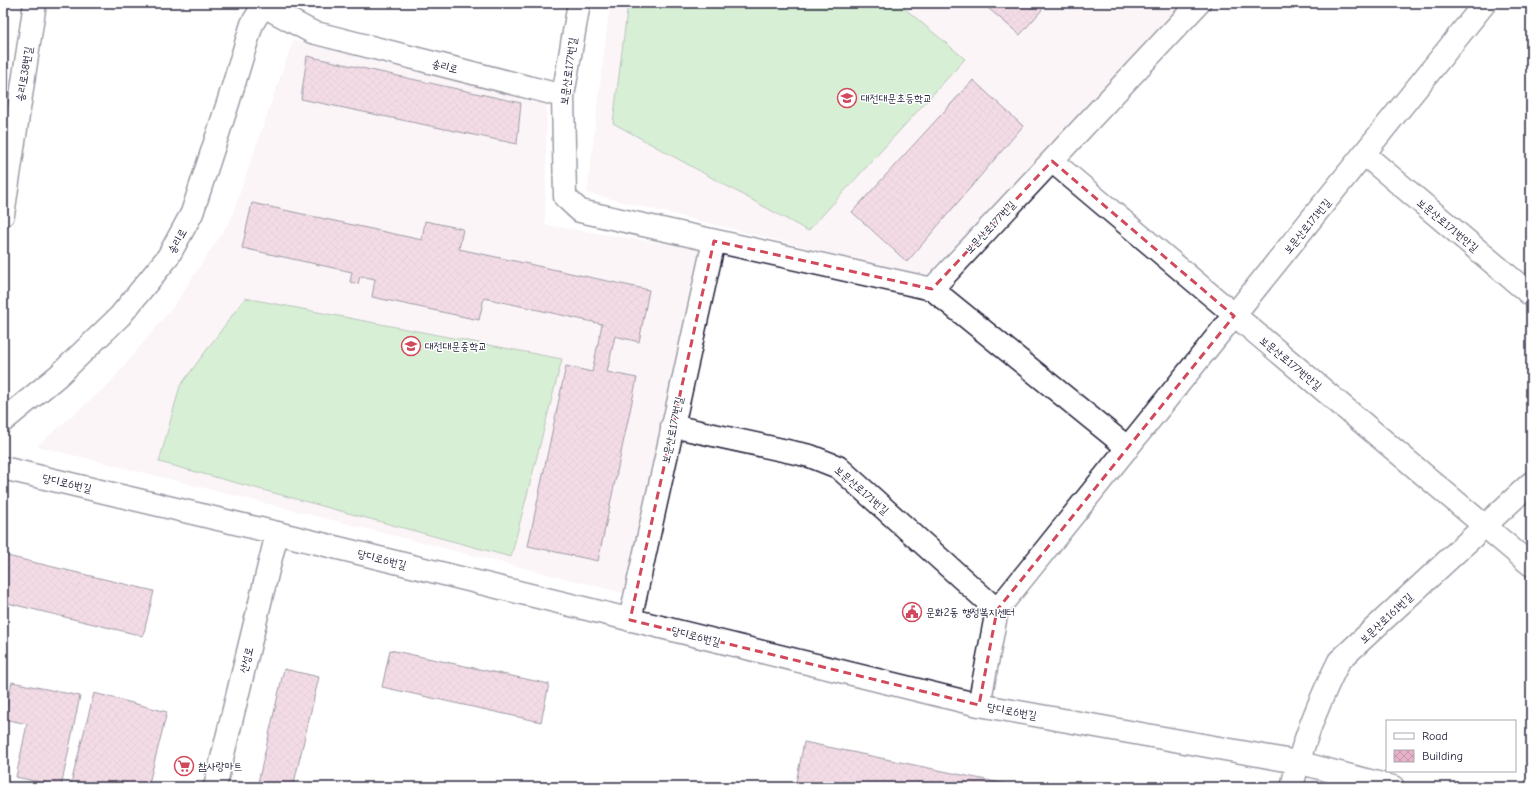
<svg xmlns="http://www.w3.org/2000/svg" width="1534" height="790" font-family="'Comic Neue','Poor Story',sans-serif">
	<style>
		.built { fill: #f8e8ee }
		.pitch { fill: #a7dc9f; stroke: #647f6d }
		.building { fill: url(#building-cross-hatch); stroke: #22223b }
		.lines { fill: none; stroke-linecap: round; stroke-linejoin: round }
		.minor-casing { stroke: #22223b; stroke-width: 25 }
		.tertiary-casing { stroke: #22223b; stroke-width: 25 }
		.minor { stroke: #fff; stroke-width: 22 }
		.tertiary { stroke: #fff; stroke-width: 22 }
		.marked { fill: none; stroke: #d1495b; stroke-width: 3; stroke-dasharray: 8 5; stroke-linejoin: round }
		.labels { text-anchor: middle; stroke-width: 3; stroke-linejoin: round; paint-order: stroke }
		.street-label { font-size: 11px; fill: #22223b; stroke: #fff }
		.poi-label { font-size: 11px; fill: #22223b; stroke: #fff; text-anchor: start }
	</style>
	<defs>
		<pattern id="building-cross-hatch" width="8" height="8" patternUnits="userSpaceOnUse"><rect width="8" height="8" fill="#e7b1c8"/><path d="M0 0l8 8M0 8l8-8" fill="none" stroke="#c698ad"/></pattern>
	</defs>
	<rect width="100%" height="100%" fill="#fff"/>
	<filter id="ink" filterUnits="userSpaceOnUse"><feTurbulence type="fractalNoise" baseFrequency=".025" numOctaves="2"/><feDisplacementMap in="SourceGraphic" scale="8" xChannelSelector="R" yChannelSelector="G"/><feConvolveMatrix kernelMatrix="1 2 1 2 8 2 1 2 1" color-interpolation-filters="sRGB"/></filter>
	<g filter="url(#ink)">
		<!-- built -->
		<path class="built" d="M 610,3 L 1186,3 L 925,277 L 587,193 Z
			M 293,40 L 547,105 L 545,225 L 702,249 L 627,594 L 37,446 L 110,383 L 172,308 L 230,221 Z"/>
		<!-- pitch -->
		<path class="pitch" d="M 628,3 L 898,3 L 965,59 L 808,231 L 613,123 Z
			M 245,298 L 562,359 L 511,557 L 159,462 L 180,386 Z"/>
		<!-- building -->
		<path class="building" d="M 982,3 L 1047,3 L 1047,4 L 1020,35 Z
			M 307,56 L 521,103 L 517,144 L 301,99 Z
			M 973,80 L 1023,126 L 907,262 L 852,212 Z
			M 252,203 L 422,240 L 425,221 L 463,229 L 459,249 L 649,290 L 639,342 L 615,336 L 607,372 L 637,378 L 598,561 L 528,546 L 566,366 L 592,372 L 602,324 L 484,298 L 479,320 L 372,297 L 375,279 L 360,276 L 358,284 L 350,282 L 352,272 L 242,248 Z
			M 3,555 L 154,591 L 143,636 L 3,602 Z
			M 390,650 L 549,684 L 541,722 L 382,687 Z
			M 284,669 L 319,677 L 293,787 L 257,787 Z
			M 12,682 L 80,696 L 61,787 L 16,777 L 27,724 L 4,719 Z
			M 94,693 L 167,712 L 148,787 L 70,787 Z
			M 804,742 L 1015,786 L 1015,787 L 817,787 L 796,783 Z"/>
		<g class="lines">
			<defs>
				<path id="minor" d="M 258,3 L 312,32 L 563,96
					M 579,3 L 563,96 L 565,197 L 580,211 L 932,289 L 1128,448
					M 1364,154 L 1531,295
					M 1052,161 L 1531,565
					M 3,215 L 35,3
					M 932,289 L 1199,3
					M 3,421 L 59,375 L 120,316 L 168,257 L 192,213 L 228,103 L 252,24 L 263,6 L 268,3
					M 672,426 L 810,456 L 838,467 L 997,610
					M 3,468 L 277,533 L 979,705 L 1297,762 L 1393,787
					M 630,620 L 714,241
					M 979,705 L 997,610 L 1485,3
					M 1292,787 C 1302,743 1319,701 1339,661 L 1531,483"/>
				<path id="tertiary" d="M 215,787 L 277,533"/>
			</defs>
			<!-- minor casing -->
			<use href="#minor" class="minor-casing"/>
			<!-- tertiary casing -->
			<use href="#tertiary" class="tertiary-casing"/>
			<!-- minor -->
			<use href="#minor" class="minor"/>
			<!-- tertiary -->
			<use href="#tertiary" class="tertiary"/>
		</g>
	</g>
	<!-- marked area -->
	<path d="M0 0H1534V790H0ZM 1052,161 L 1234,316 L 997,610 L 979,705 L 630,620 L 714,241 L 932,289 Z" fill="#fff" fill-opacity=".55" fill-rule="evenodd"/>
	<path class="marked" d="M 1052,161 L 1234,316 L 997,610 L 979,705 L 630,620 L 714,241 L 932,289 Z"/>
	<!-- icons -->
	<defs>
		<symbol id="school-ring" viewBox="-11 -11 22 22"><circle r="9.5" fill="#fff" stroke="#d1495b" stroke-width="1.5"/><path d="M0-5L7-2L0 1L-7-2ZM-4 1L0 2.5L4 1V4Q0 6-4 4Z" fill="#d1495b"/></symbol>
		<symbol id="civic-ring" viewBox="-11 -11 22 22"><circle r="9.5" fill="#fff" stroke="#d1495b" stroke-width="1.5"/><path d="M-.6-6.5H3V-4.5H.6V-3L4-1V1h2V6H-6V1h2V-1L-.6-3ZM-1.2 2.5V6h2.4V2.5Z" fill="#d1495b"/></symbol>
		<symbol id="supermarket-ring" viewBox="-11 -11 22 22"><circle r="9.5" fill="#fff" stroke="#d1495b" stroke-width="1.5"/><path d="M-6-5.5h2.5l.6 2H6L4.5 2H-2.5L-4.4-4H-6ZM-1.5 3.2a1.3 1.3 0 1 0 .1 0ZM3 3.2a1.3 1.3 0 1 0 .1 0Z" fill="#d1495b"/></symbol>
	</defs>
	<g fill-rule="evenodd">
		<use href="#school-ring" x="836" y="87" width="22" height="22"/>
		<use href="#school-ring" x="400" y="335" width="22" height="22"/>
		<use href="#civic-ring" x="901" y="601" width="22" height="22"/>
		<use href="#supermarket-ring" x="173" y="755" width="22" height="22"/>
	</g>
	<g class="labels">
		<!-- street labels -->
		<g class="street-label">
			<text transform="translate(445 66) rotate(14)" y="4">송리로</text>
			<text transform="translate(568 71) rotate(-82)" y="4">보문산로177번길</text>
			<text transform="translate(24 74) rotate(-81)" y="4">송리로38번길</text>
			<text transform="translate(1448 225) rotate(40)" y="4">보문산로171번안길</text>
			<text transform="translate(1307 226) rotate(-51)" y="4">보문산로171번길</text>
			<text transform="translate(990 227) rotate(-47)" y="4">보문산로177번길</text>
			<text transform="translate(177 241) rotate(-61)" y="4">송리로</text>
			<text transform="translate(1291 363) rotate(40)" y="4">보문산로177번안길</text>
			<text transform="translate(672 430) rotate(-78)" y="4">보문산로177번길</text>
			<text transform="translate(67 483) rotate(13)" y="4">당디로6번길</text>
			<text transform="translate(862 490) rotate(41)" y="4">보문산로171번길</text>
			<text transform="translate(382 559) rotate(14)" y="4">당디로6번길</text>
			<text transform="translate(1386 618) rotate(-43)" y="4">보문산로161번길</text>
			<text transform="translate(696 636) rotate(14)" y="4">당디로6번길</text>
			<text transform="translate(246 660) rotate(-76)" y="4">산성로</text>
			<text transform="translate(1012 711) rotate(10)" y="4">당디로6번길</text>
		</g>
		<!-- poi labels -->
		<g class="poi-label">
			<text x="861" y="102">대전대문초등학교</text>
			<text x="425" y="350">대전대문중학교</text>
			<text x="926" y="616">문화2동 행정복지센터</text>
			<text x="198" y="770">참사랑마트</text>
		</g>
	</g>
	<!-- margin -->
	<rect width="1534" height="790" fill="none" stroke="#fff" stroke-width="16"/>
	<rect x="8" y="8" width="1518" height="774" fill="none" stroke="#22223b" stroke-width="1.5" filter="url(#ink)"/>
	<!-- legend -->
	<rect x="1386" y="720" width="130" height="52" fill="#ffffff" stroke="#a7a7b1"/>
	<rect x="1394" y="733" width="20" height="6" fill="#ffffff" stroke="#a7a7b1"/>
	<text x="1422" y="740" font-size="12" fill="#22223b">Road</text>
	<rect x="1394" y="750" width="20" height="12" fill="url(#building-cross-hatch)" stroke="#a7a7b1"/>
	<text x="1422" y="760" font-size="12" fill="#22223b">Building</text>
</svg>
